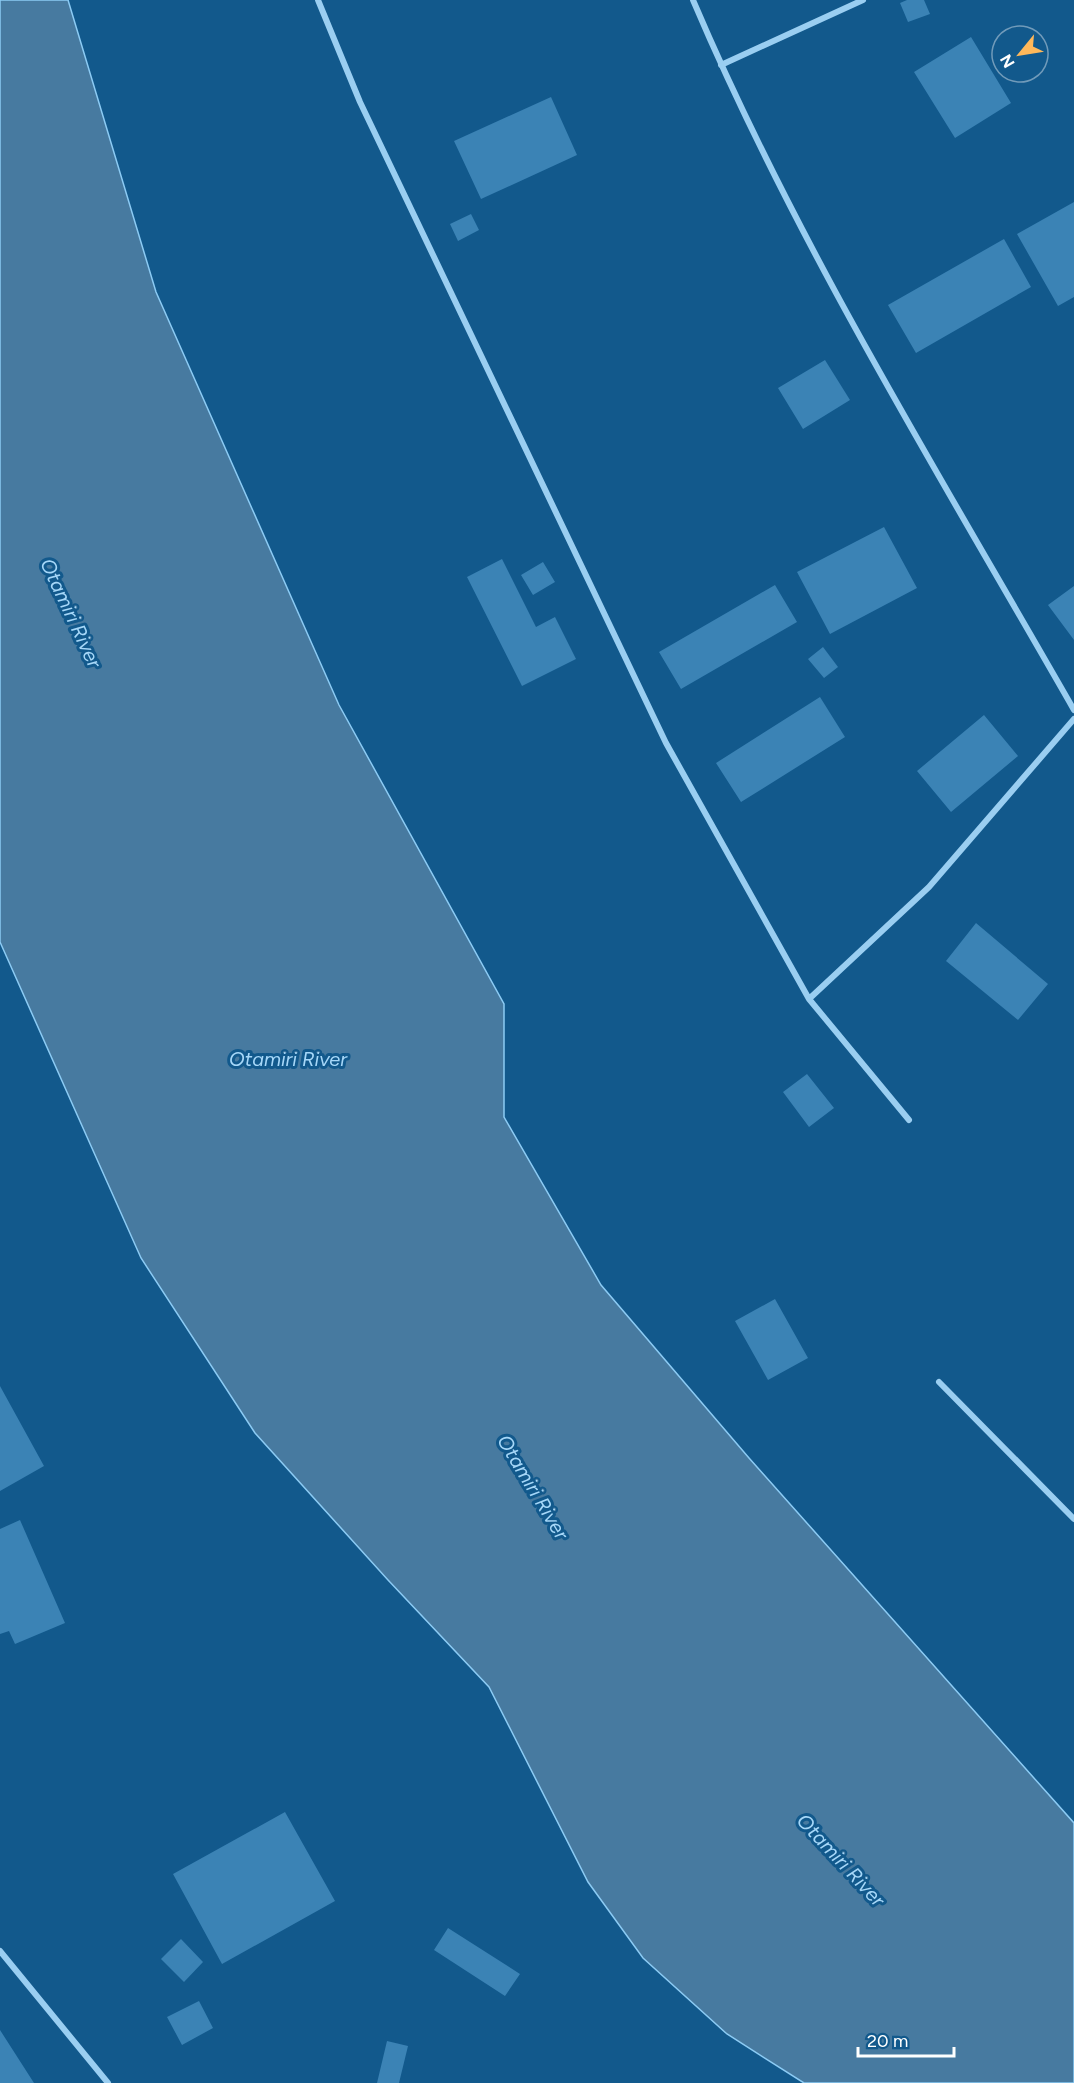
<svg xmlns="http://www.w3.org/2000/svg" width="1074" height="2083" font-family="Figtree,sans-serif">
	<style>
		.water { fill: #477aa0; stroke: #8ccbf4; stroke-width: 1.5 }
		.building { fill: #3b83b5 }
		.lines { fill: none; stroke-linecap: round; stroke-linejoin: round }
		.minor { stroke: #9acef1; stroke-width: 6 }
		.labels { text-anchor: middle; stroke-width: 6; stroke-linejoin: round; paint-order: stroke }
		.water-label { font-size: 20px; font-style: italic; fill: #a6d7f8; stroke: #12598c }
	</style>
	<rect width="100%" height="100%" fill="#12598c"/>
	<!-- water -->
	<path class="water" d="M 0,0 L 68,0 L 156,292 L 339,705 L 504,1004 L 504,1117 L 601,1285 L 749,1458 L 1074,1823 L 1074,2083 L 804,2083 L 727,2034 L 643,1958 L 588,1882 L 489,1687 L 388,1580 L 255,1433 L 141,1258 L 0,942 Z"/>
	<!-- building -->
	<path class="building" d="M 907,0 L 924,0 L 930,14 L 908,22 L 900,3 Z
		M 971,37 L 1011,103 L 955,138 L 914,72 Z
		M 551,97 L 577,155 L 481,199 L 454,141 Z
		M 1074,202 L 1074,297 L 1058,306 L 1017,234 Z
		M 471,214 L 479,230 L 458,241 L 450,224 Z
		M 1004,239 L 1031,287 L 916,353 L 888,305 Z
		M 825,360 L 850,400 L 803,429 L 778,388 Z
		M 884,527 L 917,588 L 830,634 L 797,572 Z
		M 502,559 L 536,627 L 555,617 L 576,659 L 522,686 L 467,577 Z
		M 543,562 L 555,582 L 533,595 L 521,575 Z
		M 775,585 L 797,622 L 681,689 L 659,652 Z
		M 1074,586 L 1074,640 L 1048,605 Z
		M 823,647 L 838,667 L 824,678 L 808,659 Z
		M 820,697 L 845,737 L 741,802 L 716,763 Z
		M 984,715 L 1018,756 L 951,812 L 917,771 Z
		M 976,923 L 1048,984 L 1018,1020 L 946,961 Z
		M 807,1074 L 834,1108 L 809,1127 L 783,1092 Z
		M 775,1299 L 808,1358 L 768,1380 L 735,1321 Z
		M 0,1386 L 44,1466 L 0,1491 Z
		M 20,1520 L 65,1623 L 15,1644 L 9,1631 L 0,1634 L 0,1529 Z
		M 285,1812 L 335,1901 L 222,1964 L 173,1874 Z
		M 448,1928 L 520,1974 L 505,1996 L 434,1950 Z
		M 181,1939 L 203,1962 L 184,1982 L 161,1959 Z
		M 199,2001 L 213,2028 L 182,2045 L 167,2017 Z
		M 0,2030 L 34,2083 L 0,2083 Z
		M 387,2041 L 408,2046 L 399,2083 L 377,2083 Z"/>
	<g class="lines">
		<!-- minor -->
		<path class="minor" d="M 318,0 L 360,102 L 666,743 L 809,999 L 909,1120
			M 693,0 C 798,247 941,477 1074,710
			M 721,65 L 863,0
			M 809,999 L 929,887 L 1074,719
			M 939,1382 L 1074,1519
			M 0,1951 L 108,2083"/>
	</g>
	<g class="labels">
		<!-- water labels -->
		<g class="water-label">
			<text transform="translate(71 613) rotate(65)" y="7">Otamiri River</text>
			<text x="288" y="1066">Otamiri River</text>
			<text transform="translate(533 1487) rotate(59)" y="7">Otamiri River</text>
			<text transform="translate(841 1860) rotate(47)" y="7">Otamiri River</text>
		</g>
	</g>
	<!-- north arrow -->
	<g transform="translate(1020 54) rotate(240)"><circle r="28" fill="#12598c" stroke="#719bba" stroke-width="1.5"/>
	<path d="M0-4.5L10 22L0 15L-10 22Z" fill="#ffb85a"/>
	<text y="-9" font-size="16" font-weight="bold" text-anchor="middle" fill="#ffffff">N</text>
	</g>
	<!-- scale -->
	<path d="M858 2047v9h96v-9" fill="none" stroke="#ffffff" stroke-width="3"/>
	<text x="867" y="2047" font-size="18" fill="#ffffff" stroke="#12598c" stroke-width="4.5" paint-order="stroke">20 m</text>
</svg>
